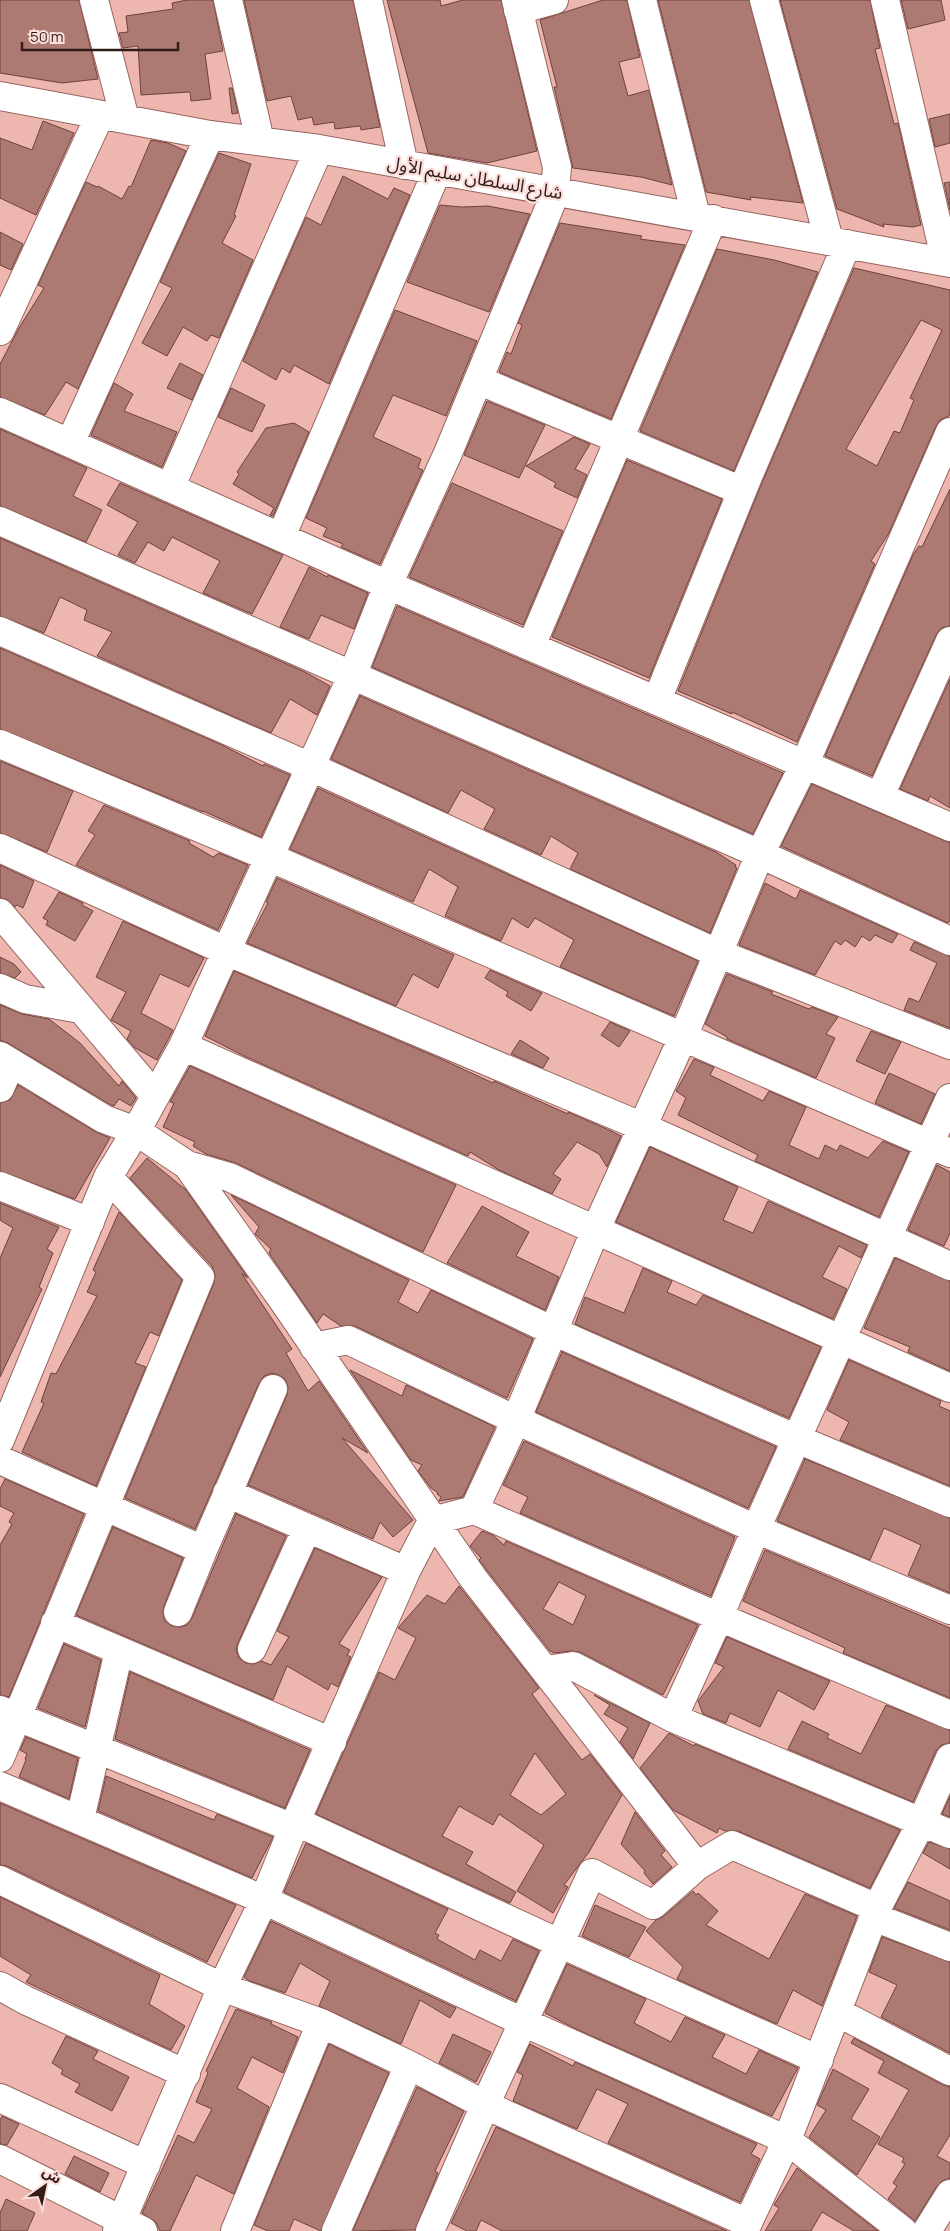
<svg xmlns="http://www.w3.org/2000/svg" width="950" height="2231" font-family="Manrope,'Noto Sans Arabic',sans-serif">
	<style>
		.building { fill: #ac7973; stroke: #6f413d; fill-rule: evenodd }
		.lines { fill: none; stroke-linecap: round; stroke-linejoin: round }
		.minor-casing { stroke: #976560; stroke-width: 30 }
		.minor { stroke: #fff; stroke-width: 28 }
		.labels { text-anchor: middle; stroke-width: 4.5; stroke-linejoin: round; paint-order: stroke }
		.street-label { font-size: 18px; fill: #311c1a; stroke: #fbdeda }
	</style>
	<rect width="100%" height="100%" fill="#edb6af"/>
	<!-- building -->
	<path class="building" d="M 0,0 L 79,0 L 98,79 L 62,83 L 0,73 Z
		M 187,0 L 213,0 L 223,51 L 205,54 L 211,99 L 191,101 L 190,92 L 141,95 L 138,46 L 123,48 L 119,33 L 128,32 L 126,16 L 173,9 L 172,3 Z
		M 244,0 L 353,0 L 380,127 L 361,130 L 360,126 L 335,129 L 334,122 L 314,125 L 312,117 L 298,120 L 291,96 L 267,101 Z
		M 387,0 L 440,0 L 441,6 L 463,0 L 501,0 L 537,151 L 487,163 L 428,153 Z
		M 603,0 L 627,0 L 640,57 L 619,62 L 628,96 L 649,90 L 672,185 L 641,177 L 573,168 L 554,87 L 557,87 L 540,20 Z
		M 658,0 L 749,0 L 803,203 L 750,197 L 751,200 L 706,192 Z
		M 780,0 L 870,0 L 880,48 L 875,49 L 894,124 L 898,123 L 921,225 L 913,227 L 883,224 L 884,227 L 837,209 Z
		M 901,0 L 941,0 L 945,20 L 908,29 Z
		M 229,88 L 232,88 L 238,113 L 232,114 Z
		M 950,114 L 950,143 L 935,147 L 929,119 Z
		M 43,121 L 74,133 L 36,215 L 0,198 L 0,138 L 32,150 Z
		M 151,140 L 168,143 L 186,151 L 78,389 L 66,382 L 45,415 L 0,397 L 0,364 L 19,328 L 44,288 L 38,285 L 86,182 L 97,187 L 98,186 L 122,199 L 129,186 L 131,187 Z
		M 219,153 L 251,164 L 234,215 L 236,216 L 222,243 L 253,260 L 219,338 L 211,335 L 207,341 L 183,327 L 167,356 L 142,343 L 172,288 L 160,282 Z
		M 343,176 L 388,199 L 394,188 L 410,195 L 329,384 L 294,365 L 290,373 L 282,368 L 276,380 L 243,361 L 306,217 L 321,225 Z
		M 950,182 L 950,210 L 944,183 Z
		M 440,205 L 462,207 L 488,206 L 530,214 L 489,312 L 407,282 Z
		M 560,223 L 642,236 L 640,239 L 685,245 L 611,419 L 499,372 L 507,352 L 511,354 L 522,325 L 518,323 Z
		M 0,232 L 23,244 L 11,270 L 0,265 Z
		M 717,249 L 774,260 L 818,272 L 734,471 L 640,431 Z
		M 854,268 L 950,290 L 950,414 L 949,416 L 940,420 L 936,426 L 889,533 L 871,561 L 875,564 L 797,742 L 732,712 L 732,714 L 678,691 L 761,485 ZM 921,320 L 942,330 L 910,398 L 914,400 L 900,433 L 894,431 L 877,466 L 846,449 Z
		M 395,310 L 477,341 L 446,416 L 393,395 L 373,437 L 421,459 L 418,468 L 423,470 L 380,564 L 341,547 L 343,544 L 323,536 L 327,528 L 306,518 Z
		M 180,363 L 203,375 L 192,400 L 167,388 Z
		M 114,383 L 133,394 L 124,411 L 177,432 L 162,467 L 91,435 Z
		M 231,388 L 265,405 L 252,432 L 218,417 Z
		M 487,401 L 545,425 L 519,478 L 464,455 Z
		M 294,423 L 309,432 L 273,516 L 270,515 L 274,508 L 233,484 L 239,474 L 237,472 L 266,428 Z
		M 0,429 L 87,468 L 73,496 L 102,510 L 86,542 L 0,506 Z
		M 574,437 L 590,444 L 575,469 L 587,475 L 577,498 L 554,487 L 556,483 L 526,466 Z
		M 627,460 L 722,499 L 649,678 L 552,637 Z
		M 120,483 L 283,555 L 252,614 L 203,593 L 220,561 L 172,537 L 164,551 L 148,542 L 135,563 L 118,555 L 138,522 L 107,505 Z
		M 452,483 L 563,531 L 523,625 L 409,577 Z
		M 950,489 L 950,626 L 941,628 L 936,635 L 872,776 L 825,756 L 913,555 L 919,546 L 922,547 Z
		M 0,538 L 305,672 L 330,686 L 317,715 L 290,699 L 271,733 L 97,656 L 112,632 L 84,620 L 87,610 L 60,597 L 44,633 L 0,616 Z
		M 309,567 L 327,577 L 328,575 L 368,593 L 354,629 L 321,615 L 309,639 L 280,627 Z
		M 397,606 L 783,773 L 753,834 L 372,667 Z
		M 0,648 L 222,745 L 263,766 L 264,764 L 290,775 L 261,837 L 203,811 L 203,812 L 0,729 Z
		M 950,679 L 950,808 L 930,796 L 928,801 L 900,789 Z
		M 360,696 L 716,852 L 736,865 L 735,867 L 737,868 L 710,933 L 570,869 L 578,853 L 551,836 L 541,855 L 484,829 L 495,809 L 461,790 L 448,813 L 331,759 Z
		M 0,761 L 73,791 L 47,852 L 0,833 Z
		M 812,784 L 950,843 L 950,920 L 948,923 L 781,846 Z
		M 318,788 L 698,961 L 674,1016 L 560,967 L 574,940 L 535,918 L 528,928 L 512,918 L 501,941 L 445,916 L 458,887 L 429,869 L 413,902 L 290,849 Z
		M 104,805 L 190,841 L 189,843 L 213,857 L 219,853 L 248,865 L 218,930 L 76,865 L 95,835 L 88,831 Z
		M 0,865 L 34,881 L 23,908 L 17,905 L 15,907 L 6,899 L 0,898 Z
		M 277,878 L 454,955 L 438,988 L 413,974 L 396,1006 L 247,943 L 268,903 L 266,902 Z
		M 765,883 L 796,899 L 800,890 L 898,934 L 892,943 L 875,935 L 870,941 L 862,936 L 855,947 L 845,940 L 841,945 L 835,941 L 815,975 L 739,945 Z
		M 59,892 L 83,903 L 82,905 L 93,911 L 75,941 L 46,925 L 48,921 L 43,918 Z
		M 123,921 L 204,958 L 189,987 L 160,974 L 141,1013 L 173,1030 L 157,1060 L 135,1048 L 127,1039 L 131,1031 L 111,1020 L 126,992 L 96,977 Z
		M 914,942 L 950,956 L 950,1028 L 904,1010 L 909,998 L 919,1002 L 937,963 L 910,950 Z
		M 0,957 L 14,964 L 21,972 L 15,978 L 0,973 Z
		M 490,970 L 542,993 L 531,1011 L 506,996 L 508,992 L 485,978 Z
		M 234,971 L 439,1058 L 493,1083 L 494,1081 L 568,1114 L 568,1112 L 609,1130 L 621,1136 L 607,1167 L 599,1154 L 577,1142 L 553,1174 L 561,1179 L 552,1194 L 499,1170 L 470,1152 L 468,1156 L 244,1056 L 205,1036 Z
		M 727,974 L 773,992 L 771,994 L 809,1009 L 812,1007 L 838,1017 L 826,1034 L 835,1038 L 816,1078 L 727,1039 L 727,1037 L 705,1024 Z
		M 0,1005 L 22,1014 L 49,1019 L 80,1043 L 119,1086 L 122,1081 L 136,1098 L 131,1106 L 119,1099 L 114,1106 L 111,1105 L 8,1043 L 0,1040 Z
		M 610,1022 L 630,1031 L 619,1047 L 601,1035 Z
		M 871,1031 L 901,1042 L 885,1074 L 856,1061 Z
		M 520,1040 L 549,1058 L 543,1068 L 511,1054 Z
		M 694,1059 L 714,1067 L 710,1075 L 763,1101 L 769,1091 L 806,1107 L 789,1145 L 819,1159 L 825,1145 L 837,1151 L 840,1145 L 868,1158 L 883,1141 L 909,1152 L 879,1217 L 755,1161 L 758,1155 L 678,1115 L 686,1098 L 676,1091 Z
		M 190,1066 L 456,1185 L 423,1252 L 236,1163 L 206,1154 L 193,1146 L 195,1142 L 163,1127 L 174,1103 L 170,1102 Z
		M 889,1073 L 935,1094 L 921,1124 L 875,1103 Z
		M 18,1085 L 96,1132 L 110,1138 L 75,1199 L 0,1171 L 0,1103 L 10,1100 Z
		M 650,1147 L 738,1187 L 723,1220 L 753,1233 L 768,1201 L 867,1245 L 861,1258 L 839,1246 L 822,1277 L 847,1289 L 833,1319 L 616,1222 Z
		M 147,1158 L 186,1190 L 248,1278 L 242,1274 L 292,1349 L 286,1353 L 308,1391 L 319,1381 L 368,1453 L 342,1438 L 413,1520 L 393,1537 L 380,1522 L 373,1539 L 248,1485 L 287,1395 L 288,1387 L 285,1379 L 279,1375 L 272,1373 L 264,1376 L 259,1383 L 195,1529 L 125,1498 L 214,1283 L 215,1275 L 212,1266 L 130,1178 Z
		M 937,1165 L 950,1172 L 950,1233 L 944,1246 L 908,1230 Z
		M 231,1195 L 409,1280 L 398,1302 L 418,1313 L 431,1290 L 533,1339 L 507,1398 L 355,1326 L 341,1326 L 323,1314 L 317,1323 L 269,1253 L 271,1249 L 255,1234 L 259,1227 Z
		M 0,1203 L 59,1227 L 47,1249 L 53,1253 L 39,1287 L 42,1289 L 0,1377 L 0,1258 L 13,1228 L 0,1220 Z
		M 482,1206 L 529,1232 L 516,1256 L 559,1277 L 545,1310 L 447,1263 Z
		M 119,1212 L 182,1280 L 159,1336 L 150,1332 L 135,1363 L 146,1367 L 96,1486 L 22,1452 L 44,1403 L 41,1402 L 51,1373 L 56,1374 L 97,1296 L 87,1292 L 96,1272 L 93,1270 Z
		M 895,1258 L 950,1281 L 950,1371 L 908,1352 L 910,1347 L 864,1328 Z
		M 643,1268 L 672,1281 L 667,1292 L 696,1305 L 703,1295 L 821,1347 L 789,1418 L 575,1324 L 585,1297 L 624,1313 Z
		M 562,1352 L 776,1447 L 748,1508 L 536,1412 Z
		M 849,1360 L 941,1401 L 939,1406 L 950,1411 L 950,1486 L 840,1440 L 849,1422 L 827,1410 Z
		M 350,1370 L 402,1396 L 406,1385 L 495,1427 L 463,1497 L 439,1501 L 441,1497 L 437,1494 L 438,1493 L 431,1488 L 418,1471 L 422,1465 L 411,1460 Z
		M 524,1441 L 735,1537 L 711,1596 L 520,1513 L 528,1497 L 503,1485 Z
		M 805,1459 L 950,1518 L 950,1593 L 908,1575 L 921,1545 L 884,1528 L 870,1560 L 777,1521 Z
		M 5,1479 L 84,1514 L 9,1697 L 0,1695 L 0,1545 L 12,1524 L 9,1522 L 14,1513 L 0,1506 L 0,1489 Z
		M 236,1514 L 286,1536 L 238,1643 L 236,1650 L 239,1658 L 246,1663 L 254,1664 L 261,1661 L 271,1665 L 289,1637 L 277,1631 L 315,1548 L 382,1577 L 339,1644 L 350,1650 L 347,1655 L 351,1657 L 338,1687 L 331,1683 L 328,1690 L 287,1666 L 273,1700 L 76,1615 L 113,1527 L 183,1558 L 164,1606 L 163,1614 L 165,1621 L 172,1626 L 180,1627 L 187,1625 L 192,1618 Z
		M 482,1531 L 493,1535 L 504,1545 L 506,1541 L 698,1625 L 663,1695 L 580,1652 L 571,1651 L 554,1653 L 550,1651 L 486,1569 L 479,1560 L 481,1558 L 470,1546 ZM 559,1582 L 586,1596 L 573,1625 L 543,1609 Z
		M 765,1550 L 950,1628 L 950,1698 L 843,1653 L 845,1648 L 743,1601 Z
		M 459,1586 L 539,1688 L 532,1694 L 564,1737 L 582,1760 L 590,1754 L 622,1795 L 589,1852 L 564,1885 L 568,1887 L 553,1913 L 517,1891 L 544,1845 L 499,1814 L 493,1825 L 459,1806 L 442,1836 L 473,1852 L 466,1864 L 516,1892 L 510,1903 L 316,1814 L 379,1672 L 395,1680 L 416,1638 L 398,1628 L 427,1595 L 445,1604 ZM 535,1753 L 566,1794 L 541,1815 L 510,1795 Z
		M 727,1637 L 830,1681 L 814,1710 L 778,1690 L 760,1727 L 730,1713 L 726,1723 L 703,1714 L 698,1701 L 724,1667 L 715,1663 Z
		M 64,1644 L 101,1660 L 85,1727 L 38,1708 Z
		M 130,1672 L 310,1750 L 285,1808 L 115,1739 Z
		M 594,1695 L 650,1723 L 633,1759 L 620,1742 L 628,1728 L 604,1714 L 610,1705 Z
		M 886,1705 L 950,1730 L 950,1743 L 941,1745 L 936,1751 L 913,1802 L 788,1749 L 802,1721 L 829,1734 L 827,1738 L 861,1754 Z
		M 669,1733 L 694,1746 L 695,1744 L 900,1830 L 870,1888 L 738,1831 L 725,1831 L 719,1828 L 717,1833 L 673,1810 L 640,1768 Z
		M 26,1737 L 78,1758 L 69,1799 L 19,1777 L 26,1760 L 25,1759 L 27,1754 L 20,1750 Z
		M 106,1776 L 214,1820 L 217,1814 L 273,1837 L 252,1878 L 98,1811 Z
		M 950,1796 L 950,1817 L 942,1814 Z
		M 0,1803 L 236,1905 L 207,1962 L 7,1866 L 0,1865 Z
		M 635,1812 L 665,1851 L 661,1855 L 672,1867 L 653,1884 L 644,1873 L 645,1871 L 621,1844 Z
		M 929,1842 L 950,1849 L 950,1869 L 923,1853 Z
		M 306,1843 L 448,1909 L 435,1933 L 439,1935 L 437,1939 L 475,1960 L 480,1950 L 501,1961 L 513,1939 L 539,1951 L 516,2001 L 284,1892 Z
		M 908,1882 L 950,1901 L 950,1930 L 894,1908 Z
		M 693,1891 L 696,1895 L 698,1893 L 718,1911 L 706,1925 L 769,1959 L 805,1894 L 857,1916 L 822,2006 L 793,1990 L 777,2024 L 677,1979 L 683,1967 L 646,1931 L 656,1920 L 663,1917 Z
		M 0,1897 L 160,1975 L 149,2004 L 185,2026 L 171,2050 L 26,1982 L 31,1975 L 0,1956 Z
		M 595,1905 L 646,1927 L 629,1957 L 582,1936 Z
		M 271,1921 L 456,2008 L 450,2018 L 420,2000 L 401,2044 L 319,2006 L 330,1981 L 300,1963 L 285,1993 L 250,1981 L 244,1977 Z
		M 882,1937 L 950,1962 L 950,2053 L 881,2017 L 897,1985 L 869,1972 Z
		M 567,1964 L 646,1999 L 634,2023 L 671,2042 L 685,2017 L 725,2035 L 712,2057 L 746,2074 L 759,2050 L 798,2068 L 772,2116 L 576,2029 L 545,2013 Z
		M 236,2009 L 272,2022 L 271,2024 L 298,2037 L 283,2073 L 252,2057 L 237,2088 L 269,2107 L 234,2194 L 196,2175 L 170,2231 L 160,2231 L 156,2222 L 142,2213 L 178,2135 L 194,2143 L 212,2109 L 196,2102 L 208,2073 L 206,2071 Z
		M 453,2034 L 491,2052 L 476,2082 L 439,2063 Z
		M 66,2036 L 98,2051 L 93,2059 L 129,2077 L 112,2111 L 75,2092 L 80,2084 L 61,2074 L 63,2070 L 52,2063 Z
		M 854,2038 L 943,2085 L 950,2087 L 950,2135 L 937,2156 L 950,2163 L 950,2178 L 942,2181 L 937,2186 L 915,2221 L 888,2199 L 897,2186 L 893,2183 L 905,2164 L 902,2162 L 904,2158 L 878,2144 L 909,2090 L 878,2073 L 884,2061 L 851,2043 Z
		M 329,2044 L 389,2073 L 321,2231 L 294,2219 L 289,2231 L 268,2231 L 254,2225 Z
		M 530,2044 L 573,2066 L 575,2062 L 757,2144 L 751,2154 L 760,2159 L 740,2202 L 608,2143 L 628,2104 L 597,2089 L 577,2129 L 513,2101 L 523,2075 L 517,2072 Z
		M 833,2069 L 869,2089 L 851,2119 L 880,2137 L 857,2175 L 809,2137 L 826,2110 L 817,2105 Z
		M 417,2087 L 464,2111 L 435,2171 L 438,2173 L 415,2230 L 355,2231 L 353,2230 Z
		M 2,2116 L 19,2124 L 7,2145 L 0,2144 L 0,2120 Z
		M 496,2127 L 727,2231 L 502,2231 L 481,2220 L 476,2231 L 467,2231 L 451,2223 Z
		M 74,2156 L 109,2173 L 100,2192 L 65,2174 Z
		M 797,2168 L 878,2231 L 854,2231 L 822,2212 L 811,2231 L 765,2231 L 779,2208 L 774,2205 Z
		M 6,2199 L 35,2213 L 27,2231 L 0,2231 L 0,2213 Z"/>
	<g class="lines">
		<defs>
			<path id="minor" d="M 94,0 L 125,119
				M 228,0 L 260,141
				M 368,0 L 404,165
				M 642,0 L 696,216
				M 764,0 L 829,240
				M 885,0 L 946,262
				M 518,10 L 554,0
				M 0,96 L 210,135 L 319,149 L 950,263
				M 0,331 L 100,115
				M 478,380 L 742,491
				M 0,412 L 388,585 L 950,827
				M 70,443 L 210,135
				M 170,488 L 319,149
				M 0,521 L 760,854 L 950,941
				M 281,537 L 437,171
				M 0,631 L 311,767 L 717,953 L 950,1045
				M 531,646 L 713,219
				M 657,700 L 747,479 L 847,244
				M 0,744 L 269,857 L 950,1153
				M 880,796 L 950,641
				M 0,848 L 226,951 L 643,1127 L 950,1266
				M 0,913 L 155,1096
				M 0,988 L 25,999 L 80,1009
				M 183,1046 L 950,1388
				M 0,1056 L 104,1119 L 136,1131 L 187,1165 L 282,1299 L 473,1578 L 697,1866
				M 0,1088 L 11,1063
				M 187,1165 L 229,1177 L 553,1331 L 797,1439 L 950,1503
				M 0,1186 L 90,1222
				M 314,1347 L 348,1340 L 516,1420 L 756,1529 L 950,1610
				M 0,1440 L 108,1177 L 136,1131 L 183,1046 L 352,676 L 388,585 L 448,453 L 550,206 L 555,193 L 557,167 L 516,0
				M 0,1460 L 203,1550
				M 227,1493 L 406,1571
				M 474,1510 L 719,1617 L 950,1715
				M 178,1612 L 203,1550 L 273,1389
				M 55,1623 L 332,1742
				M 252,1649 L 307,1528
				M 546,1670 L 573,1666 L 673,1718 L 950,1834
				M 0,1710 L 293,1828
				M 673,1718 L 719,1617 L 756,1529 L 950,1098
				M 0,1758 L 200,1277 L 108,1177
				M 0,1786 L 264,1900 L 523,2022 L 787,2140 L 903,2231
				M 80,1819 L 119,1651
				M 297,1822 L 559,1943 L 819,2060
				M 0,1880 L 222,1987 L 321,2023 L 409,2065 L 485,2105 L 748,2223
				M 874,1917 L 950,1947
				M 0,1986 L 25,2000 L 186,2074
				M 839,2013 L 950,2071
				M 0,2098 L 146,2165
				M 0,2159 L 143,2231
				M 117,2231 L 222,1987 L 264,1900 L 293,1828 L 406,1571 L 432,1521 L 474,1510 L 516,1420 L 596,1229 L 683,1037 L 760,854 L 805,763 L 950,432
				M 235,2231 L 321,2023
				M 336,2231 L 409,2065
				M 430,2231 L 485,2105 L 592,1873 L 653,1905 L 697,1866 L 732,1845 L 877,1908
				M 744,2231 L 787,2140 L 877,1908 L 922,1821 L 950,1758
				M 927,2231 L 950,2194"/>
		</defs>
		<!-- minor casing -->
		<use href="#minor" class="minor-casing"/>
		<!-- minor -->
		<use href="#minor" class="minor"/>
	</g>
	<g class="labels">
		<!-- street labels -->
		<g class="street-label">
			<text transform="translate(475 178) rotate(10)" y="6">شارع السلطان سليم الأول</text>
		</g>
	</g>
	<!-- north arrow -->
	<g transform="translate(45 2186) rotate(33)" stroke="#fbdeda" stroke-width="4" paint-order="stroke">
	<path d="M0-4L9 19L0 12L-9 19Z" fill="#311c1a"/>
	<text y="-8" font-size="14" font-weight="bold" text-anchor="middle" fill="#311c1a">ش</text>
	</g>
	<!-- scale -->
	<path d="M22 42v8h156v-8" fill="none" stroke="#311c1a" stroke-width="2.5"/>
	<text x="30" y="42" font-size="15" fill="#311c1a" stroke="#fbdeda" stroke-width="4" paint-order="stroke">50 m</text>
</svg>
